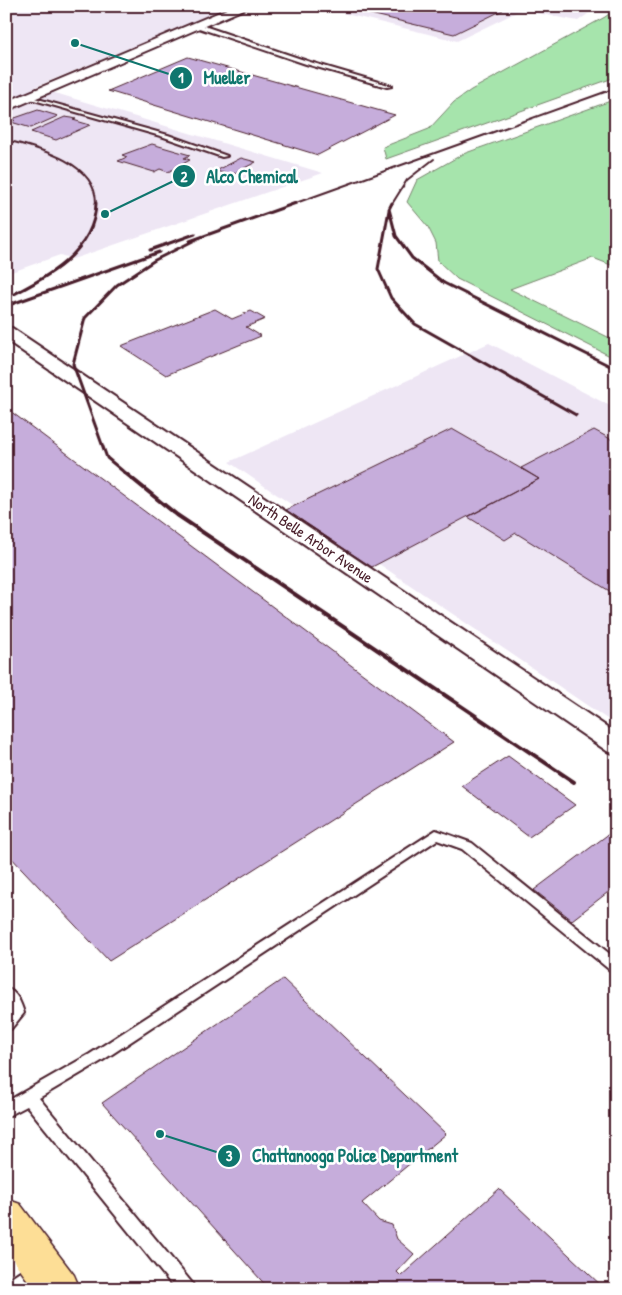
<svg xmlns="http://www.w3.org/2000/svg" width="622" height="1295" font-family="'Patrick Hand',sans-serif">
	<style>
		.built { fill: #eee6f4 }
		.green { fill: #a6e4ac; stroke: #78826c }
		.building { fill: #c6addb; stroke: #4a1f2b }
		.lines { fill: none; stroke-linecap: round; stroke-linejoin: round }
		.service-casing { stroke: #4a1f2b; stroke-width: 4 }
		.minor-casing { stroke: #4a1f2b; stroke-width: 4 }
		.primary-casing { stroke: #4a1f2b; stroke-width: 3 }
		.service { fill: #fff; fill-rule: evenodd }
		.minor { fill: #fff; fill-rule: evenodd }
		.primary { fill: #fdde96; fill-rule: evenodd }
		.rail-far2 { stroke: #4a1f2b; stroke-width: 2 }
		.rail-far1 { stroke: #4a1f2b; stroke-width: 3 }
		.rail { stroke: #4a1f2b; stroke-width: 4 }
		.labels { text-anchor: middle; stroke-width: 5; stroke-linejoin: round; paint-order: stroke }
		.street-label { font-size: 16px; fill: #4a1f2b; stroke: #fff }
		.leader { fill: none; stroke: #0f766e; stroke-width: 2 }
		.callout-dot { fill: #0f766e; stroke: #fff; stroke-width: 2 }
		.mark-label { font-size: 15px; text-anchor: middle; font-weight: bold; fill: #fff }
		.callout-label { font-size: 18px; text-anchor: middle; font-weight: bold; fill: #0f766e; stroke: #fff; stroke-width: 5; stroke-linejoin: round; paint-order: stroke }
	</style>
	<rect width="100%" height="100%" fill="#fff"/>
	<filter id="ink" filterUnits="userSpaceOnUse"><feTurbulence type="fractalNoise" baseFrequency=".02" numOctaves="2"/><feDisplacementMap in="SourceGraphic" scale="10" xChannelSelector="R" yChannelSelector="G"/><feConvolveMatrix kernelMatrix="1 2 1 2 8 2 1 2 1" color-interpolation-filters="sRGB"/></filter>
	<g filter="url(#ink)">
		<!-- built -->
		<path class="built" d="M 6,6 L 231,6 L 35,87 L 323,173 L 73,259 L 60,255 L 6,274 Z
			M 313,6 L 599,6 L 578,21 L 521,10 L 457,41 Z
			M 489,343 L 616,409 L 616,725 L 229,462 Z"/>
		<!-- green -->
		<path class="green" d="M 616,9 L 616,77 L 386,159 L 383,147 L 429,129 L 454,102 L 471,90 L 605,17 Z
			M 616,99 L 616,267 L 593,258 L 510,289 L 616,341 L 616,359 L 457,279 L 438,261 L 436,243 L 428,227 L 407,202 L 417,180 L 463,154 Z"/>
		<!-- building -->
		<path class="building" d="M 337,6 L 487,6 L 503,10 L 454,34 Z
			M 188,57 L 395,115 L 318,155 L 108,91 Z
			M 38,110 L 58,116 L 31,128 L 11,122 L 15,120 L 12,119 Z
			M 65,117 L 72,118 L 76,119 L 73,120 L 90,125 L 56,140 L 31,132 Z
			M 152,144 L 190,155 L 184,158 L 190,160 L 168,172 L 160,169 L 154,172 L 118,161 L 127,157 L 122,155 Z
			M 241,158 L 256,162 L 231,175 L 216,171 Z
			M 215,309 L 232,319 L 251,311 L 265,319 L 246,327 L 261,336 L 166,375 L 121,346 Z
			M 6,408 L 454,742 L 109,961 L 6,852 Z
			M 452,429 L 539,479 L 372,567 L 286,510 Z
			M 594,430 L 616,442 L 616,595 L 516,533 L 505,540 L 468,517 L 539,479 L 521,468 Z
			M 508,756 L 575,805 L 529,837 L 462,786 Z
			M 614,830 L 616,832 L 616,886 L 572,920 L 534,890 Z
			M 283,979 L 446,1134 L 362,1203 L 379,1221 L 392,1225 L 397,1239 L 414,1254 L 397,1272 L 401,1276 L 499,1189 L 605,1289 L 269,1289 L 102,1103 Z"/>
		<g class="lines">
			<defs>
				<path id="service" d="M 222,6 L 231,6 L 239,10 L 236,12 Z
					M 198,24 L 310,62 L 392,86 L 387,87 L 306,64 L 196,27 Z
					M 27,96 L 168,135 L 227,156 L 222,157 L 164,137 L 27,98 Z
					M 436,830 L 472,843 L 616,959 L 616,973 L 611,971 L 462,849 L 437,840 L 100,1062 L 39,1098 L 192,1283 L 194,1289 L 175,1289 L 27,1106 L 6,1117 L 6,1102 L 90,1054 Z
					M 6,988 C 17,992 21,1003 24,1013 L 11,1029 L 6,1031 L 6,1015 L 9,1012 L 6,1004 Z
					M 27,1246 L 33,1248 L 35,1254 L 33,1260 L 6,1278 L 6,1260 Z"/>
				<path id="minor" d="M 234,6 L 251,6 L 6,111 L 6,102 Z
					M 6,327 L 12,328 L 616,733 L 616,754 L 607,751 L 6,340 Z"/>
				<path id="primary" d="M 6,1199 L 20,1204 L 74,1275 L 80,1289 L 34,1289 L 6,1250 Z"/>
			</defs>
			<!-- service casing -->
			<use href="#service" class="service-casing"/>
			<!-- minor casing -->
			<use href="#minor" class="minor-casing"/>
			<!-- primary casing -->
			<use href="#primary" class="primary-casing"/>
			<!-- service -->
			<use href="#service" class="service"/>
			<!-- minor -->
			<use href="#minor" class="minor"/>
			<!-- primary -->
			<use href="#primary" class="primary"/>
			<!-- rail-far2 -->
			<path class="rail-far2" d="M 6,140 C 37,148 97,162 96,204
				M 293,204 L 616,88
				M 392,204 L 407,180 L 434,159"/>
			<!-- rail-far1 -->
			<path class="rail-far1" d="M 392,203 L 389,209 L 396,236 L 412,258 L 444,283 L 616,369
				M 389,210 L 378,269 L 391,298 L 415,324 L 576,415
				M 190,241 L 296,203
				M 150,250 L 195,234
				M 6,298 C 45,279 95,252 96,203
				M 6,306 L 159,252
				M 125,473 L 107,458 L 73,364 L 85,318 L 117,285 L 155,260 L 197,239"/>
			<!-- rail -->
			<path class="rail" d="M 124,472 L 177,515 L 574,782"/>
		</g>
	</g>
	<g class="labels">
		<!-- street labels -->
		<g class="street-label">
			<text transform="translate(311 538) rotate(34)" y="6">North Belle Arbor Avenue</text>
		</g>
	</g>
	<!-- callouts -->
	<path class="leader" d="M75 43L181 78M105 214L184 176M160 1134L229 1156"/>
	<g class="callout-dot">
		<circle cx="75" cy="43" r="5"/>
		<circle cx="105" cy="214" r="5"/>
		<circle cx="160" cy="1134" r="5"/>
		<circle cx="181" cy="78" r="12"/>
		<circle cx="184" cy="176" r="12"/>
		<circle cx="229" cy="1156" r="12"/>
	</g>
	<g class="mark-label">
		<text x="181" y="83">1</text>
		<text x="184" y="182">2</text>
		<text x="229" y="1161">3</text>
	</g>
	<g class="callout-label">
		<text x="227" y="84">Mueller</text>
		<text x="252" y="183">Alco Chemical</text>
		<text x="355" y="1162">Chattanooga Police Department</text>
	</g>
	<!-- margin -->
	<rect width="622" height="1295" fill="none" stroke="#fff" stroke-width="25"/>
	<rect x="12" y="12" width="597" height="1270" fill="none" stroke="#4a1f2b" stroke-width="2" filter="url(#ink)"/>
</svg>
